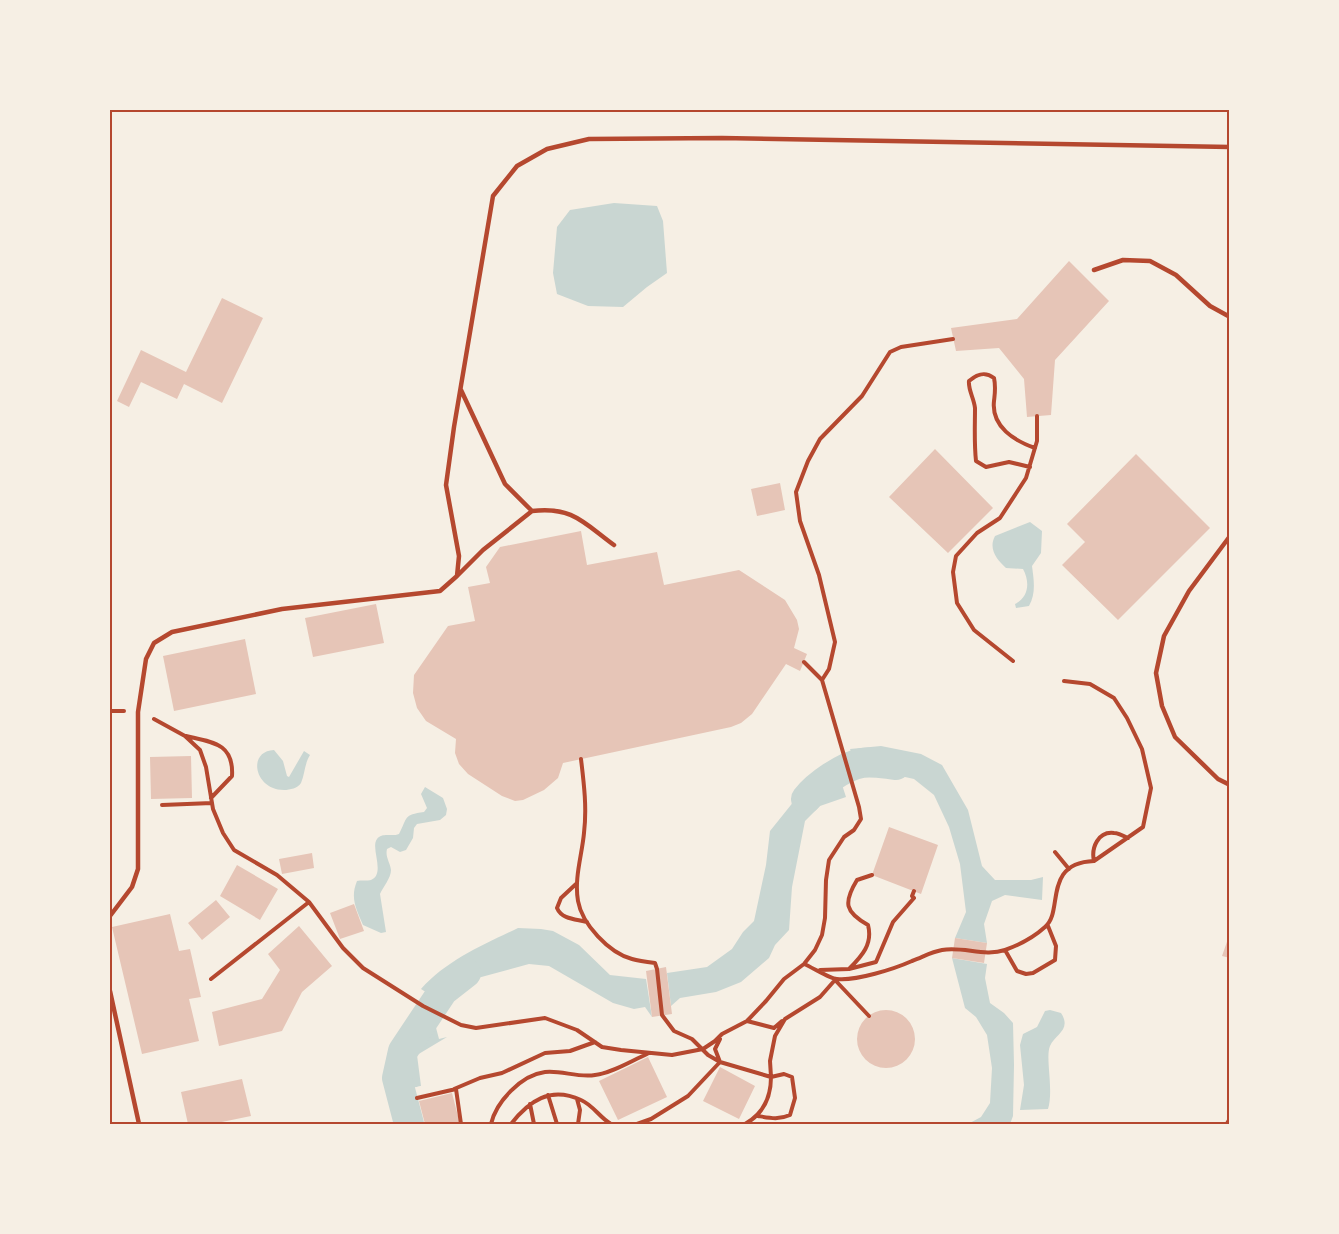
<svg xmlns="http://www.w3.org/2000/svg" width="1339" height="1234" font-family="Literata,serif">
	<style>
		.water { fill: #c9d6d2 }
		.pier { fill: #f6efe4 }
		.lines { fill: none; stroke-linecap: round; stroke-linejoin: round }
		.canal { stroke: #c9d6d2; stroke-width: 30 }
		.building { fill: #e6c5b7 }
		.path { stroke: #b5482f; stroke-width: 4 }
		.service { stroke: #b5482f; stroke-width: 4.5 }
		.neatline { fill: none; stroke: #b5482f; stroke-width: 2 }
	</style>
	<rect width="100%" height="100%" fill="#f6efe4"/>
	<!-- water -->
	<path class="water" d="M 614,203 L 657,206 L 663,221 L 667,273 L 647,287 L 623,307 L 588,306 L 557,294 L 553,273 L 557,227 L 570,210 Z
		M 1030,522 L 1042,531 L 1041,553 L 1032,566 C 1034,581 1036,593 1029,606 L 1016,608 L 1015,604 C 1029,597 1030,582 1023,569 L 1006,568 C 997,560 988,549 995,536 Z
		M 881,746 L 921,754 L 942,765 L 968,810 L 982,866 L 995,880 L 1031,880 L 1043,877 L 1042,900 L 1005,895 L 992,901 L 984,924 L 987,943 L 955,938 L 966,912 L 960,864 L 949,827 L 934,795 L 914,779 L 887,773 L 860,775 L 850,749 Z
		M 274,750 L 283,761 L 287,776 L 289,777 L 304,751 L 310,755 C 304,765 305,774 301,783 C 298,788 290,790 284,790 C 254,790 247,751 274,750 Z
		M 834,760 L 846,797 L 820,806 L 805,821 L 792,887 L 789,930 L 775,945 L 769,958 L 741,982 L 716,992 L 680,998 L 671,1006 L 667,973 L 707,967 L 732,949 L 743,932 L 754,921 L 766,865 L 770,831 L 815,775 Z
		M 425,787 L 443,798 L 447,809 L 446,815 L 440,820 L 417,824 L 414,828 L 413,838 L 406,850 L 400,852 L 391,847 L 387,849 C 385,857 390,862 391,870 C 391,878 383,887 380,894 L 386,932 L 381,933 L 363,925 C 356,908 350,898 357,881 C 360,880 368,881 371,880 C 386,874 370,848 377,839 C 382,832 392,837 399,834 C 408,817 403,815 424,812 L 427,808 L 421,794 Z
		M 518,928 L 541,929 L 553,931 L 579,945 L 610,975 L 646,979 L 652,1017 L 645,1007 L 634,1009 L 613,1003 L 549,966 L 529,964 L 474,979 L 448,1006 L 421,989 C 447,960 483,945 518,928 Z
		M 952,958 L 987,964 L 985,978 L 990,1003 L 1004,1013 L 1013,1023 L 1014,1065 L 1013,1116 L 1010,1124 L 968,1124 L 981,1117 L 990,1103 L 992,1068 L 987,1035 L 976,1017 L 965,1008 Z
		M 1050,1010 L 1061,1013 C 1072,1030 1055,1034 1050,1046 C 1045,1058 1054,1089 1048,1109 L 1020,1110 L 1024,1085 L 1020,1045 L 1023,1034 L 1037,1027 L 1045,1011 Z
		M 419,1011 L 435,1024 L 439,1039 L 447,1037 L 417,1055 L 421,1086 L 409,1089 L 416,1124 L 403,1124 L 387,1055 L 394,1039 Z"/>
	<!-- pier -->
	<path class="pier" d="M 421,1086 L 421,1089 L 412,1091 L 419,1124 L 416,1124 L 408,1089 Z"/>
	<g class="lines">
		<!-- canal -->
		<path class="canal" d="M 806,799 C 817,785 844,766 862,763 C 872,761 886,764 896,765
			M 409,1124 L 397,1078 L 403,1051 L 443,991 L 466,973"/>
	</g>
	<!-- building -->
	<path class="building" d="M 1069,261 L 1109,301 L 1055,360 L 1051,415 L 1027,417 L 1024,379 L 999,348 L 956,351 L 951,328 L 1017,319 Z
		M 222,298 L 263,318 L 222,403 L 184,384 L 177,399 L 141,382 L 129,407 L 117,401 L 141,350 L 186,372 Z
		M 935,449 L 993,508 L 948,553 L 889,497 Z
		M 1136,454 L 1210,528 L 1118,620 L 1062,565 L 1085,542 L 1067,524 Z
		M 780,483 L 785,510 L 757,516 L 751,489 Z
		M 581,531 L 587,565 L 657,552 L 664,585 L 739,570 L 785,600 L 797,620 L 799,629 L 794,648 L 807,654 L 800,671 L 786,664 L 752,714 L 741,723 L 731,727 L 563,763 L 558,778 L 544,790 L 523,800 L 515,801 L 502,796 L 468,774 L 459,764 L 455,753 L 456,739 L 426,721 L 417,708 L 413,693 L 414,675 L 448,626 L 475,621 L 468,587 L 490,583 L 486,567 L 500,547 Z
		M 376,604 L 384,643 L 313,657 L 305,618 Z
		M 245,639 L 256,694 L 174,711 L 163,656 Z
		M 191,756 L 192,798 L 151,799 L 150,757 Z
		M 889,827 L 938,845 L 921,894 L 872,875 Z
		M 312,853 L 314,868 L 282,874 L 279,859 Z
		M 237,865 L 278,889 L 260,920 L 220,896 Z
		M 216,900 L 230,917 L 202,940 L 188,923 Z
		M 354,904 L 364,931 L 340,939 L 330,913 Z
		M 170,914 L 179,951 L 190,949 L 201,997 L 189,999 L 199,1041 L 142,1054 L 112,927 Z
		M 299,926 L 332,966 L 302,992 L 282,1031 L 219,1046 L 212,1012 L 262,999 L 280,970 L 268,954 Z
		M 1229,936 L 1230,936 L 1230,958 L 1222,956 Z
		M 955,938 L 987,943 L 984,963 L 952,958 Z
		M 666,967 L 672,1014 L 652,1017 L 646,971 Z
		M857 1039a29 29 0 1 1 58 0a29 29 0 1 1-58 0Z
		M 648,1057 L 667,1097 L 618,1120 L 599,1081 Z
		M 720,1067 L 755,1086 L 739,1119 L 703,1101 Z
		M 242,1079 L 251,1116 L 212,1124 L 188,1124 L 181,1092 Z
		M 452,1093 L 460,1124 L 425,1124 L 419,1101 Z"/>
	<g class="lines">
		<!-- path -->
		<path class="path" d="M 1030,467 L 1009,462 L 986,467 L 976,461 C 974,443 975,426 975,408 C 974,398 968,390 969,381 C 977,374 985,371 994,378 C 996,387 995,392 994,401 C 991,427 1015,441 1035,448
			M 1013,661 L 974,630 L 957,603 L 953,572 L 956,556 L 977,533 L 1000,518 L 1026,478 L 1037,441 L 1037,416
			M 804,662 L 822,680 L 829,669 L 835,642 L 819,575 L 800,521 L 796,492 L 808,461 L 820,439 L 862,396 L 890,352 L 901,347 L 953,339
			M 110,711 L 124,711
			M 154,719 L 185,736 L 200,750 L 206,767 L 213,809 L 223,833 L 234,850 L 277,875 L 309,902 L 343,948 L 363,968 L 423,1006 L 461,1025 L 476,1028 L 545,1018 L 577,1030 L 602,1047 L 621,1050 L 672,1055 L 703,1049 L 715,1041 L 722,1034 L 747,1021 L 766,1001 L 784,979 L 804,964 L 815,950 L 822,935 L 825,918 L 826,880 L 829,860 L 844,837 L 854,830 L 861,819 L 859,807 L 822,680
			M 186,736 C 212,742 234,743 232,776 L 211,798
			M 581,759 C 584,784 587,808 584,833 C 582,855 574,878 578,901 C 582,924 609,953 632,959 C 639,961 647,962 655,963 L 657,969 L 662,1015 L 674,1031 L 692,1039 L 708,1055 L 720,1062 L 771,1077 C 771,1098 763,1114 745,1124
			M 162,805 L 212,803
			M 1055,852 L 1069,869
			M 1094,861 C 1091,848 1098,831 1114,833 C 1118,833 1124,836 1128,838
			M 576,884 L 561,898 L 557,908 C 562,920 577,919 587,922
			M 1005,950 L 1017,971 L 1026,974 L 1033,973 L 1055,960 L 1056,946 L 1048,926
			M 804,964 C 812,967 830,979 837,979 C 856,981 894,969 912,961 C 923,957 931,952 942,950 C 963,946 984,957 1005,950 C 1019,945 1034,937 1045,927 C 1064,912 1042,863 1094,861 L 1143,827 L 1151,788 L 1142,749 L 1127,718 L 1114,698 L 1090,684 L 1064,681
			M 849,969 C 862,956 873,944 868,925 C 845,912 843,903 857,880 L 872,875
			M 820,970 L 849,969 L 876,962 L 893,922 L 914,898 L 912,896 L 914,891
			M 211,979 L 309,902
			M 747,1021 L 774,1028 L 782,1021
			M 720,1039 L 715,1049 L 720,1062
			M 454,1089 L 480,1078 L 502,1073 L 545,1053 L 570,1051 L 595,1042
			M 548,1095 L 557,1124
			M 417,1098 L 456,1089 L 461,1124
			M 577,1099 L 580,1110 L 578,1124
			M 530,1104 L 534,1124
			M 758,1116 C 770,1118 779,1120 790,1115 L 795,1098 L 792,1077 L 784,1074 L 771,1077 L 770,1061 L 775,1036 L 785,1019 L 820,997 L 835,980 L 869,1016
			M 491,1124 C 496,1102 521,1075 545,1072 C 561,1070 578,1078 595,1075 C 612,1073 631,1061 647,1054
			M 511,1124 C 529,1101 550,1086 581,1100 C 593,1105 600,1118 611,1124
			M 637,1124 L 651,1119 L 688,1096 L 720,1062"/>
		<!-- service -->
		<path class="service" d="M 1094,270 L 1123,260 L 1150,261 L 1176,275 L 1210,306 L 1230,317
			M 461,390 L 505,484 L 532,511 C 572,506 584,523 614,545
			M 1230,536 L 1189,591 L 1164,636 L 1156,673 L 1162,706 L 1175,737 L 1218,779 L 1230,785
			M 457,576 L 483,550 L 532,511
			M 110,916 L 132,887 L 138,869 L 138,712 L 146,659 L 154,643 L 172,632 L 282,609 L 440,591 L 457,576 L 459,556 L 446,485 L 454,427 L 493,196 L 517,166 L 547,149 L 589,139 L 722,138 L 1230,147
			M 110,991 L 139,1124
			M 1227,1124 L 1230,1119"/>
	</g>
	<!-- border -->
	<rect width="1339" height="1234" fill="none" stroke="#f6efe4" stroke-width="222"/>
	<rect x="111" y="111" width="1117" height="1012" class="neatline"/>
</svg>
